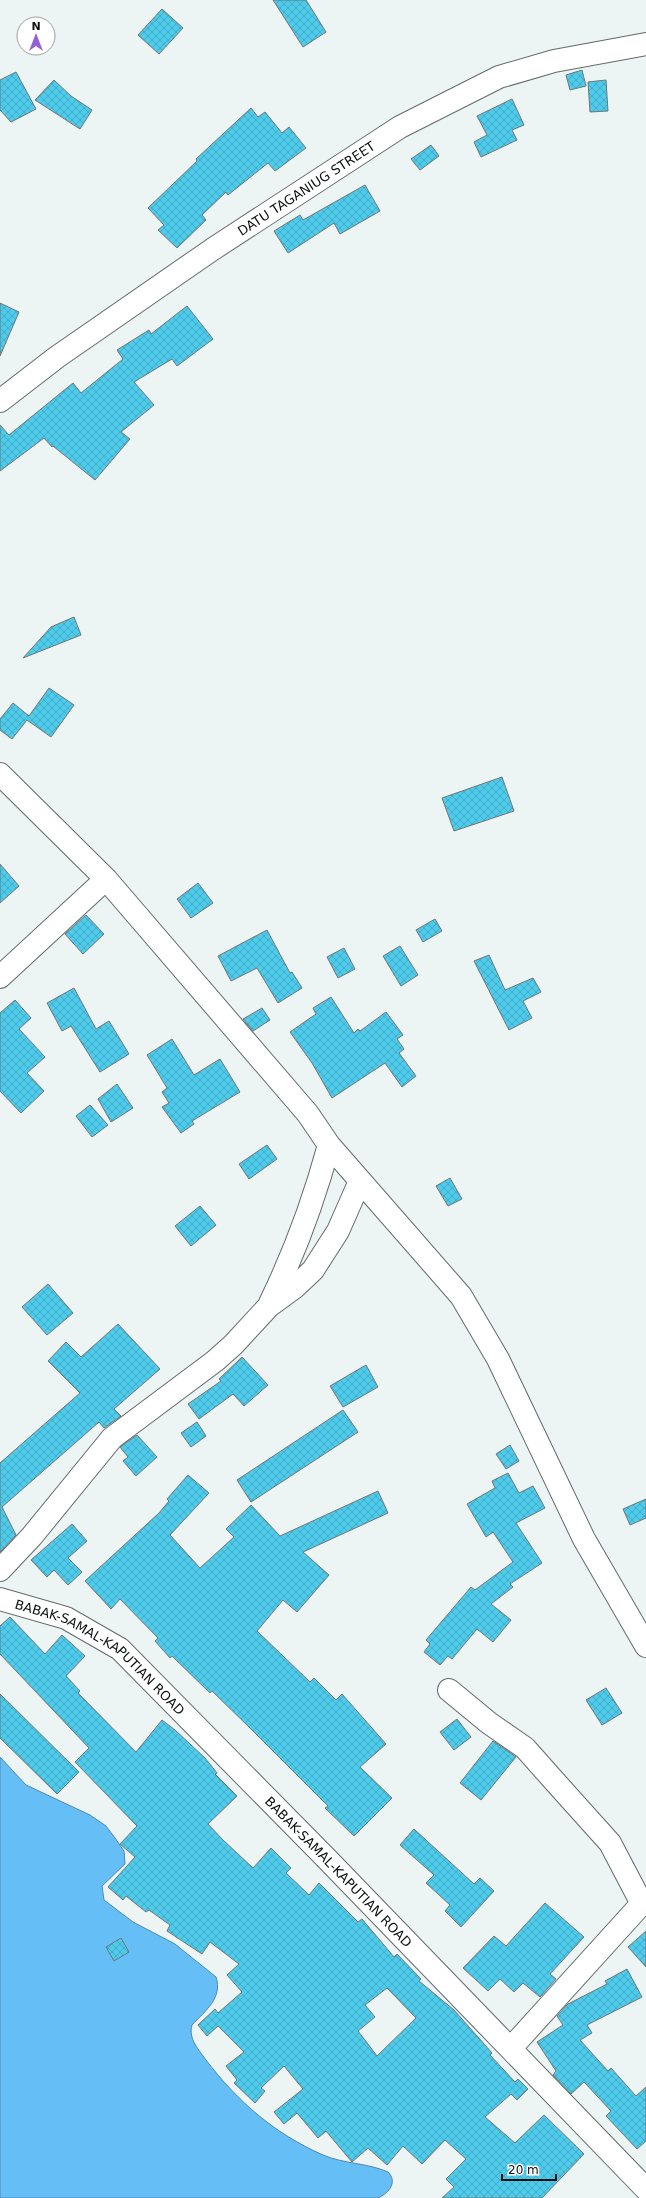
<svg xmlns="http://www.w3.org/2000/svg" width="646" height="2198" font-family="'DejaVu Sans',sans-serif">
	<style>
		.water { fill: #65bef5; stroke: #4a8ab0 }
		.building { fill: url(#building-cross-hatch); stroke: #6f7678; fill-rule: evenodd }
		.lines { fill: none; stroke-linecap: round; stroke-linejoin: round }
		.minor-casing { stroke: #636a6a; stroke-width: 24 }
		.major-casing { stroke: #636a6a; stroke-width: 24 }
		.minor { stroke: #fff; stroke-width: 22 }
		.major { stroke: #fff; stroke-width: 22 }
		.labels { text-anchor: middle; stroke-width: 4; stroke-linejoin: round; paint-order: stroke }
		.street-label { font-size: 13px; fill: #0c0f0f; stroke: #fff }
	</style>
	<defs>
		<pattern id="building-cross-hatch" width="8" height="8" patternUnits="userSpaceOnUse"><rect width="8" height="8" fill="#4ecbea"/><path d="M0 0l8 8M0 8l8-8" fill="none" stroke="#43adc8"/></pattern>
	</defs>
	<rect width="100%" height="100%" fill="#ecf4f4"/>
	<!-- water -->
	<path class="water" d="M 0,1757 L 26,1785 L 90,1815 L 106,1826 L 115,1838 L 124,1851 L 125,1864 L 102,1886 L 104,1900 L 133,1922 L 175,1944 L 216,1977 C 223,1998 205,2011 192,2025 C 188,2039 199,2050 206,2060 C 238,2102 275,2134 323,2155 C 344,2164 368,2163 388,2172 C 398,2182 389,2193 378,2198 L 0,2198 Z"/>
	<!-- building -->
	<path class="building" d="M 273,0 L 306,0 L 326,32 L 303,47 Z
		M 162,9 L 183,28 L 159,54 L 138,35 Z
		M 582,70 L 586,86 L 570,90 L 566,75 Z
		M 16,72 L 36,109 L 11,122 L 0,110 L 0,80 Z
		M 54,80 L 71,96 L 92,110 L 80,129 L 35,100 Z
		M 606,80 L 608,111 L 590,112 L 588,82 Z
		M 512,99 L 524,125 L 512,130 L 517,140 L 481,157 L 474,142 L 487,135 L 477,116 Z
		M 251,108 L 258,117 L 265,112 L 282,133 L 289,127 L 306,148 L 275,171 L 268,163 L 228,195 L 226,192 L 202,215 L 206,220 L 177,248 L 158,230 L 164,225 L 148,208 L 197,161 L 196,159 Z
		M 431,145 L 439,156 L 420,170 L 411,159 Z
		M 365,185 L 380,211 L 340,234 L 334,223 L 288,253 L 274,231 L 300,215 L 303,220 Z
		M 0,303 L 19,312 L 0,356 Z
		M 187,306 L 213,339 L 177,366 L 172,359 L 134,382 L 154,405 L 121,432 L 130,439 L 95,480 L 53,446 L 52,447 L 44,438 L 0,471 L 0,425 L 9,435 L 73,383 L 81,393 L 123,359 L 117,350 L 149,330 L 151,334 Z
		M 74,617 L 81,635 L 23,658 L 51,627 Z
		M 49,688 L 74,705 L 51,737 L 27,720 L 12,739 L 0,730 L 0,719 L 13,703 L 29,716 Z
		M 502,777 L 514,811 L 454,831 L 442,798 Z
		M 0,864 L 19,886 L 0,903 Z
		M 198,883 L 213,903 L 191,918 L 177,899 Z
		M 86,915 L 104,934 L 83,954 L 65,934 Z
		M 435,919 L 442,931 L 423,942 L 416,930 Z
		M 267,930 L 290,973 L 292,972 L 302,988 L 278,1003 L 257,968 L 231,981 L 218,956 Z
		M 400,946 L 418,975 L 401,986 L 383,956 Z
		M 344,948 L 355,969 L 338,978 L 327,957 Z
		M 489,955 L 505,990 L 533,978 L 541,992 L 523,1001 L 532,1018 L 509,1030 L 474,961 Z
		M 74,988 L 96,1029 L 109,1021 L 129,1054 L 100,1072 L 71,1026 L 62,1031 L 47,1003 Z
		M 331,997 L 354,1033 L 358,1029 L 360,1031 L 386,1012 L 403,1035 L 397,1039 L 404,1049 L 399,1053 L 416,1076 L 402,1087 L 385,1063 L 332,1098 L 312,1063 L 290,1032 L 316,1014 L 313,1008 Z
		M 15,1000 L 31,1018 L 19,1029 L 45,1057 L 27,1073 L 44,1091 L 21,1113 L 0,1091 L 0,1013 Z
		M 262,1008 L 270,1020 L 253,1031 L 243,1019 Z
		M 172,1039 L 194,1075 L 220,1059 L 240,1092 L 192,1121 L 194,1124 L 181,1133 L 162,1107 L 169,1103 L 162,1092 L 167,1088 L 147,1055 Z
		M 117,1084 L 133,1108 L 111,1122 L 98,1099 Z
		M 90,1105 L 108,1125 L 92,1137 L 76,1116 Z
		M 267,1145 L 277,1159 L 249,1179 L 239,1164 Z
		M 450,1178 L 462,1199 L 448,1206 L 436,1186 Z
		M 200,1206 L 216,1225 L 191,1246 L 175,1226 Z
		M 48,1284 L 73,1313 L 47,1335 L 22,1307 Z
		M 118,1324 L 160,1369 L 114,1409 L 121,1416 L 104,1428 L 99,1422 L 2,1507 L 16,1535 L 0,1552 L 0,1463 L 80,1393 L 48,1361 L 66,1342 L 81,1357 Z
		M 242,1357 L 268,1385 L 244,1406 L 233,1394 L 199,1419 L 188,1404 L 221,1381 L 219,1379 Z
		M 366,1365 L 378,1387 L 343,1407 L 330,1386 Z
		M 343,1410 L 358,1432 L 251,1502 L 237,1480 Z
		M 197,1422 L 206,1436 L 191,1447 L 181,1433 Z
		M 137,1435 L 157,1457 L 136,1476 L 123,1461 L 128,1457 L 120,1447 Z
		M 510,1445 L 519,1461 L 506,1469 L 496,1454 Z
		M 508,1473 L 519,1493 L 533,1486 L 545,1508 L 516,1523 L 542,1563 L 510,1584 L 513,1587 L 491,1604 L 511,1620 L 493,1642 L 477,1629 L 452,1659 L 448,1656 L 440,1665 L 424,1652 L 430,1644 L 426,1640 L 471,1587 L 475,1590 L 513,1562 L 493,1532 L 486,1537 L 467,1504 L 495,1488 L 492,1481 Z
		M 188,1475 L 209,1493 L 170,1535 L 200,1568 L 234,1537 L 226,1529 L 251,1505 L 280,1536 L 378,1491 L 388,1513 L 303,1552 L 329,1575 L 297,1612 L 283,1600 L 257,1631 L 310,1682 L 314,1678 L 336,1700 L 342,1694 L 386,1744 L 360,1767 L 392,1798 L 354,1836 L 325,1808 L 328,1806 L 251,1729 L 212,1691 L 210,1693 L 172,1656 L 170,1658 L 155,1641 L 158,1638 L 120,1599 L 111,1609 L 85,1581 L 159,1513 L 169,1501 L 167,1499 Z
		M 646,1499 L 646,1518 L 630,1525 L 623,1509 Z
		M 72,1524 L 87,1541 L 68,1558 L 82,1572 L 68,1585 L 54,1570 L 47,1577 L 31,1560 Z
		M 10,1617 L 45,1654 L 62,1635 L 85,1656 L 66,1676 L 80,1691 L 78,1693 L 136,1752 L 162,1720 L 175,1730 L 205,1758 L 217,1773 L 215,1774 L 237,1796 L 208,1824 L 223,1840 L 253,1868 L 271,1848 L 291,1868 L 286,1873 L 309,1895 L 319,1883 L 358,1922 L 362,1919 L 394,1957 L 397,1954 L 421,1979 L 419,1981 L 454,2010 L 492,2053 L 490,2055 L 515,2082 L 518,2079 L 528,2089 L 517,2100 L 511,2094 L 485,2117 L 515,2143 L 544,2115 L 584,2154 L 542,2198 L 442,2198 L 454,2187 L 446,2179 L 466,2159 L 445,2140 L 422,2164 L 403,2146 L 387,2165 L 368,2148 L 352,2162 L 326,2131 L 318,2138 L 297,2113 L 284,2124 L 274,2112 L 303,2089 L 284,2066 L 261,2088 L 265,2091 L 255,2103 L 234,2083 L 237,2080 L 226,2066 L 244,2052 L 218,2026 L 207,2036 L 198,2025 L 215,2009 L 218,2013 L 242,1992 L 227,1975 L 239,1964 L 210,1942 L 202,1954 L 167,1931 L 170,1925 L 149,1910 L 146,1912 L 126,1896 L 123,1900 L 108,1887 L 135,1857 L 120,1844 L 137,1826 L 75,1762 L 89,1748 L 0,1654 L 0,1626 ZM 387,1988 L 416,2018 L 377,2056 L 358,2031 L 375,2017 L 365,2005 Z
		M 606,1688 L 622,1713 L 602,1725 L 586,1700 Z
		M 0,1694 L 79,1772 L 57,1794 L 0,1738 Z
		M 457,1719 L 471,1737 L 454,1750 L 440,1732 Z
		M 493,1741 L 516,1757 L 481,1800 L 460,1783 Z
		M 414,1829 L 474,1884 L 480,1878 L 494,1891 L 461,1927 L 445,1911 L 450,1905 L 426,1883 L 434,1875 L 400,1845 Z
		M 545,1903 L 584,1937 L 550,1974 L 556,1979 L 540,1997 L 523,1983 L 514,1992 L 500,1979 L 488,1991 L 463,1968 L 494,1936 L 506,1946 Z
		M 646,1931 L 646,1967 L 628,1947 Z
		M 121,1938 L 129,1952 L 114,1961 L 106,1947 Z
		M 627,1969 L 642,1997 L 587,2025 L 592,2033 L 580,2040 L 608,2071 L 611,2068 L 636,2096 L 646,2087 L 646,2141 L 637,2149 L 606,2116 L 611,2111 L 584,2082 L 571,2094 L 553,2075 L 556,2071 L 537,2042 L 563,2025 L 557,2016 L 568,2004 L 607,1984 L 605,1981 Z"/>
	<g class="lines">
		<defs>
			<path id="minor" d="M 0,774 L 106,879 L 308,1114 L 329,1145 L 461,1296 L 498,1359 L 584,1539 L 646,1646
				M 0,977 L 106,879
				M 270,1303 C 295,1252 314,1200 329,1145
				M 0,1570 L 32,1536 L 112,1438 L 215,1361 L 233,1345 L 269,1306 L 295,1287 L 313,1270 L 338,1231 L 360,1181
				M 449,1690 L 489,1723 L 525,1748 L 557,1784 L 610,1843 L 642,1904
				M 511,2048 L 646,1899"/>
			<g id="major">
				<path id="s1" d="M 0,401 L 57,357 L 213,249 L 400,127 L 499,77 L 554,61 L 646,44"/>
				<path id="s2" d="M 0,1599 L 66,1618 L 120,1649 L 327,1859 L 646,2189"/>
			</g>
		</defs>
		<!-- minor casing -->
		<use href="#minor" class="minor-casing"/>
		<!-- major casing -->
		<use href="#major" class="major-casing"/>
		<!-- minor -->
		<use href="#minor" class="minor"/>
		<!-- major -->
		<use href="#major" class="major"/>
	</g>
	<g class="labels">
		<!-- street labels -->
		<g class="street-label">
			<text dy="5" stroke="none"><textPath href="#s1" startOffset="373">DATU TAGANIUG STREET</textPath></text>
			<text dy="5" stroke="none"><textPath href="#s2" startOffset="118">BABAK-SAMAL-KAPUTIAN ROAD</textPath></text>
			<text dy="5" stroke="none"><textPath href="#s2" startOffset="443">BABAK-SAMAL-KAPUTIAN ROAD</textPath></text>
		</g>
	</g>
	<!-- north arrow -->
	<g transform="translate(36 36)"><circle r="19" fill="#ffffff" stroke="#9e9f9f"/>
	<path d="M0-3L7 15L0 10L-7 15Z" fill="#955fd8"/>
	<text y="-6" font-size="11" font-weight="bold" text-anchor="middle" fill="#0c0f0f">N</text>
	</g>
	<!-- scale -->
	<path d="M502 2174v6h54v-6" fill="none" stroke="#0c0f0f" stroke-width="2"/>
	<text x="508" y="2174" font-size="12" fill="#0c0f0f" stroke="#ffffff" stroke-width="3" paint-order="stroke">20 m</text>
</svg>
